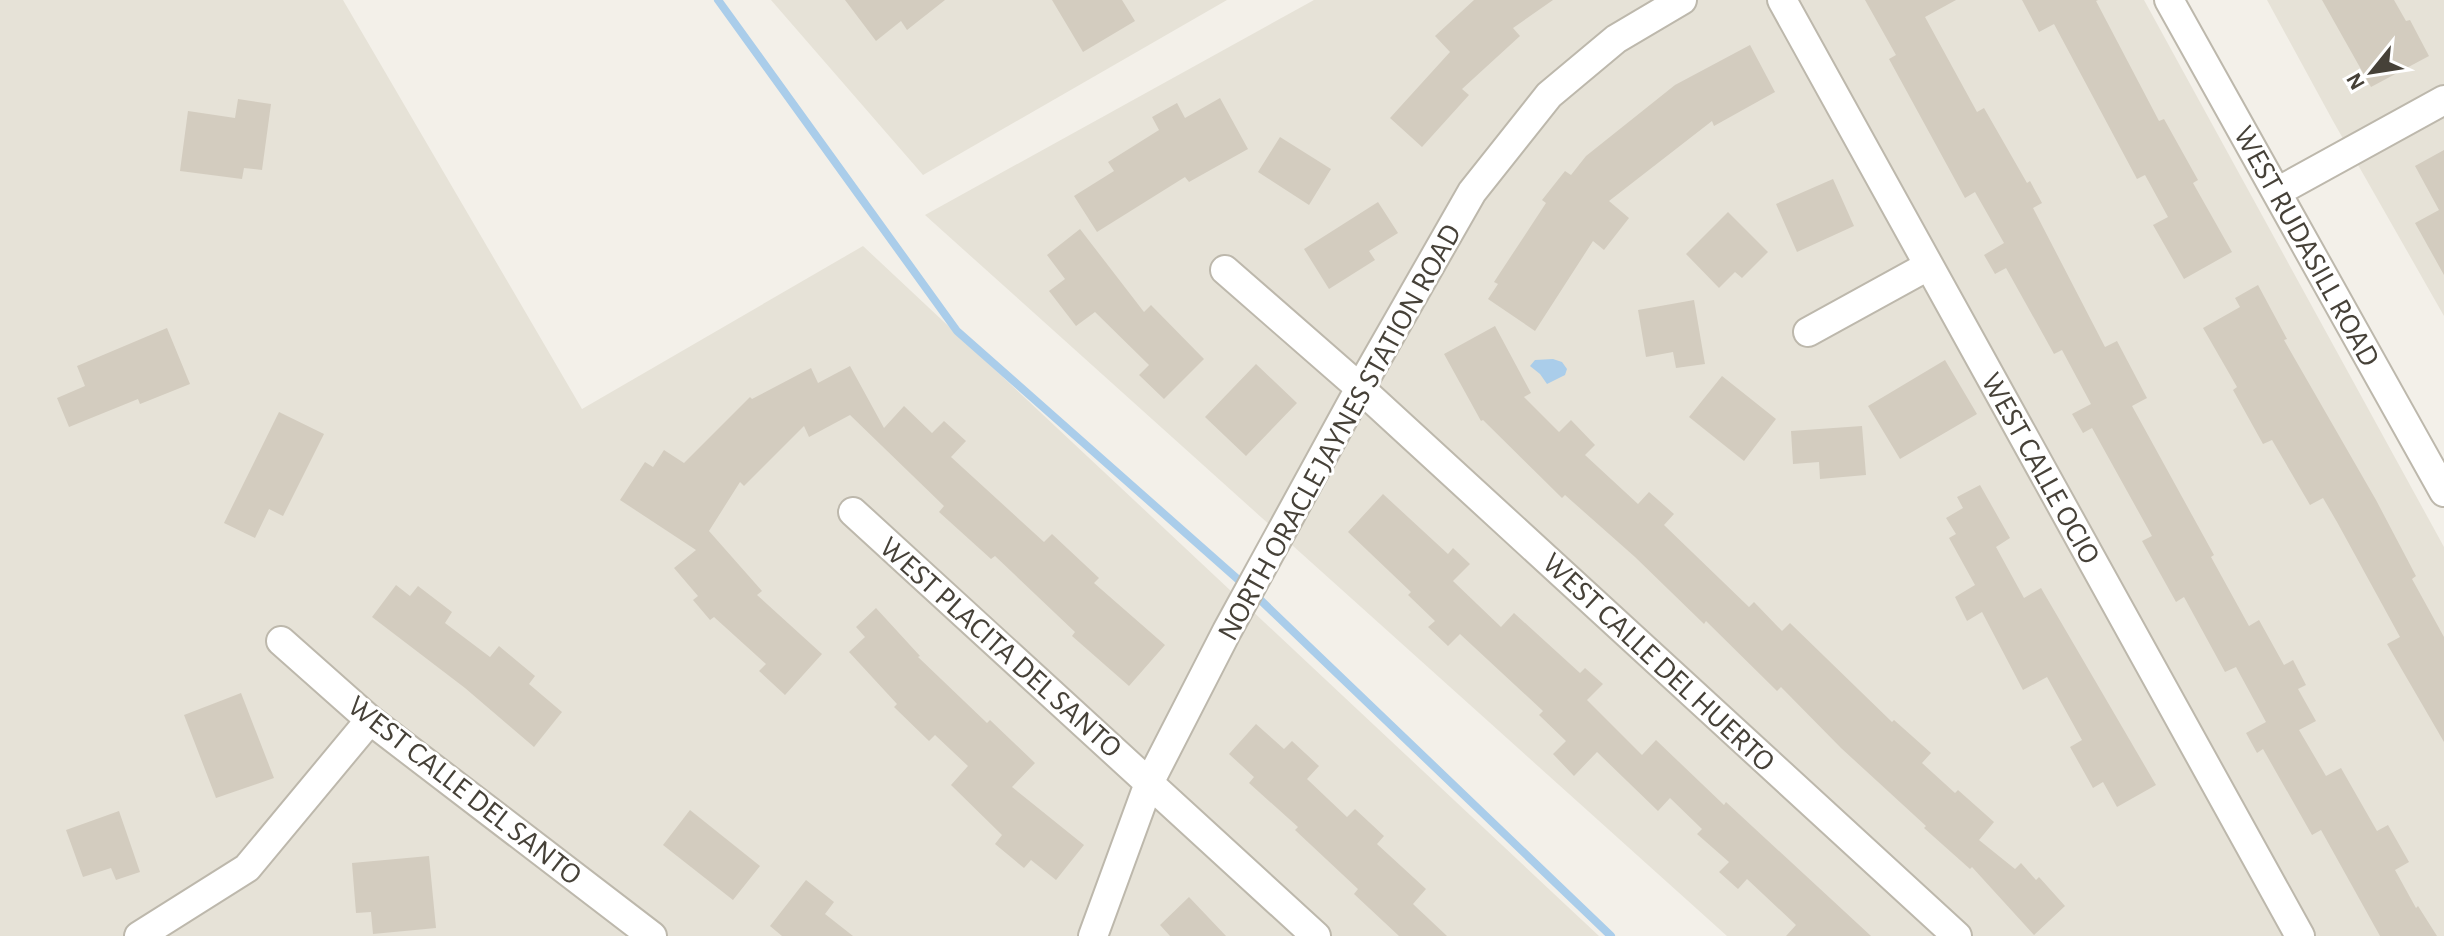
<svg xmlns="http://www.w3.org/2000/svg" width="2444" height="936" font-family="'Alegreya Sans',sans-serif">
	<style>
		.residential { fill: #e6e2d7 }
		.water { fill: #aacdea }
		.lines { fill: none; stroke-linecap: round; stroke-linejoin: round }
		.stream { stroke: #aacdea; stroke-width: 8 }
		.building { fill: #d3ccbf }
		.minor-casing { stroke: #bdb8ac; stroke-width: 32 }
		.minor { stroke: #fff; stroke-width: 28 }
		.labels { text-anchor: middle; stroke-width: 6; stroke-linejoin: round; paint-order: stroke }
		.street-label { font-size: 30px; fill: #464138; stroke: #fff }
	</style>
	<rect width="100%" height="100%" fill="#f3f0e9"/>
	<!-- residential -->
	<path class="residential" d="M 0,0 L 343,0 L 582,409 L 863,246 L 1599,936 L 0,936 Z
		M 771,0 L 1227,0 L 923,175 Z
		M 1314,0 L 2144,0 L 2444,547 L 2444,936 L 1727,936 L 925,215 Z
		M 2267,0 L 2444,0 L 2444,316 L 2333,121 Z"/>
	<!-- water -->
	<path class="water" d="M 1553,359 L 1562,362 L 1567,369 L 1565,375 L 1547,384 L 1540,374 L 1530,366 L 1535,360 Z"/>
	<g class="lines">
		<!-- stream -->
		<path class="stream" d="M 718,0 L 957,331 L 1250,590 L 1611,936"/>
	</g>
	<!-- building -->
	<path class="building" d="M 845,0 L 945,0 L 907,30 L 901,21 L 876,41 Z
		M 1052,0 L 1122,0 L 1135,21 L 1083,52 Z
		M 1474,0 L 1553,0 L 1513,28 L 1520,36 L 1462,89 L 1469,95 L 1422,147 L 1390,118 L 1450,52 L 1435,36 Z
		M 1865,0 L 1956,0 L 1925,17 L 1977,112 L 1984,108 L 2027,183 L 2030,181 L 2042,203 L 2033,208 L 2105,347 L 2117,341 L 2147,398 L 2132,406 L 2214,555 L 2211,557 L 2249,626 L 2259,620 L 2284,665 L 2293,660 L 2306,685 L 2298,689 L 2316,721 L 2299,730 L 2326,776 L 2341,768 L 2377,831 L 2388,825 L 2409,862 L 2395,870 L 2416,908 L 2418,906 L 2437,936 L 2380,936 L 2321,830 L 2312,835 L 2263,749 L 2257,753 L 2246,733 L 2266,722 L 2236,667 L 2225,672 L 2184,597 L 2176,602 L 2142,541 L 2152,536 L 2092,428 L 2083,433 L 2072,414 L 2091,404 L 2062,350 L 2054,354 L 2006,268 L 1995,274 L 1984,255 L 2004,243 L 1975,192 L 1965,198 L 1889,59 L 1896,55 Z
		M 2022,0 L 2098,0 L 2096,1 L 2159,121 L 2164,119 L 2198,180 L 2193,183 L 2232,252 L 2184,279 L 2153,225 L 2168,217 L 2145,175 L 2137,179 L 2054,24 L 2039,32 Z
		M 2322,0 L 2394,0 L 2406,21 L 2410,20 L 2429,56 L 2371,87 Z
		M 1750,45 L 1775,92 L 1714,126 L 1712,121 L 1609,201 L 1629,218 L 1604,250 L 1593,241 L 1535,331 L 1488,299 L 1498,284 L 1494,282 L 1546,203 L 1542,200 L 1565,171 L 1571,175 L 1586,156 L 1675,85 Z
		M 1220,98 L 1248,149 L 1189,182 L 1185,177 L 1097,232 L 1074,196 L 1114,171 L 1108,162 L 1159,130 L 1152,117 L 1177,103 L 1185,118 Z
		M 238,99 L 271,104 L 262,170 L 244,168 L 242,179 L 180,171 L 188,111 L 235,118 Z
		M 1280,137 L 1331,169 L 1309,205 L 1258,172 Z
		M 2444,150 L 2444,275 L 2415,223 L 2439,210 L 2415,166 Z
		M 1833,179 L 1854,226 L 1797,252 L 1776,204 Z
		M 1378,202 L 1398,233 L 1369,251 L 1375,260 L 1329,289 L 1304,249 Z
		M 1728,212 L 1768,252 L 1742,278 L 1735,272 L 1719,288 L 1686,254 Z
		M 1080,229 L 1144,312 L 1151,305 L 1204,359 L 1164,399 L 1139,375 L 1149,365 L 1095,312 L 1076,326 L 1049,291 L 1065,279 L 1047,255 Z
		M 2258,285 L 2287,339 L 2284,340 L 2376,500 L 2416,576 L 2412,579 L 2444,637 L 2444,742 L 2387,644 L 2400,637 L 2337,522 L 2323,498 L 2310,505 L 2272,440 L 2263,444 L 2233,390 L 2237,387 L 2203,328 L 2240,307 L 2235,298 Z
		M 1694,300 L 1705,364 L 1676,368 L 1673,352 L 1646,357 L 1638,310 Z
		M 1495,326 L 1531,393 L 1524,397 L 1559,432 L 1571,420 L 1595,445 L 1585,455 L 1638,504 L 1649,492 L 1674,514 L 1664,525 L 1749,607 L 1754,602 L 1782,631 L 1790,623 L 1892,722 L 1894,720 L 1931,753 L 1922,763 L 1955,793 L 1958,790 L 1994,822 L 1979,840 L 2015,869 L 2021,863 L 2036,880 L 2039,877 L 2065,906 L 2034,935 L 1972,867 L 1970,869 L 1924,828 L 1926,826 L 1841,748 L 1781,687 L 1777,691 L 1706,621 L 1704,624 L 1635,557 L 1565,495 L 1562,498 L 1483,420 L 1481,421 L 1444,354 Z
		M 167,328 L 190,384 L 140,404 L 138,399 L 69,427 L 57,398 L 85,386 L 77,366 Z
		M 1945,360 L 1977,414 L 1900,459 L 1868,406 Z
		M 1256,364 L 1297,403 L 1246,456 L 1205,417 Z
		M 850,366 L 884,428 L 904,406 L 932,433 L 944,421 L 966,441 L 951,457 L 1044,542 L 1052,534 L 1099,578 L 1094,583 L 1165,645 L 1129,686 L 1072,636 L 1075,632 L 995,556 L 991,559 L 939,512 L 944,506 L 850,415 L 809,437 L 804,426 L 744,486 L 740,482 L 709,531 L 762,591 L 757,595 L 822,654 L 785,695 L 759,671 L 766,664 L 714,617 L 710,620 L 693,600 L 698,596 L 674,568 L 696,550 L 620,500 L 645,462 L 653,467 L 664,450 L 684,463 L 750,397 L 752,399 L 811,368 L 818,383 Z
		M 1722,376 L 1776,419 L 1744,461 L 1689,417 Z
		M 279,412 L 324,434 L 283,516 L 269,509 L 255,538 L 224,523 Z
		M 1862,426 L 1866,475 L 1820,479 L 1819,462 L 1793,464 L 1791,431 Z
		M 1980,485 L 2010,538 L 1996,547 L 2024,598 L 2041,588 L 2156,785 L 2117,807 L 2103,782 L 2093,788 L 2070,747 L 2082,740 L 2047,677 L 2023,690 L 1982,612 L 1967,621 L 1955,597 L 1975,585 L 1949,538 L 1956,534 L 1946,518 L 1963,508 L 1957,497 Z
		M 1383,494 L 1448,554 L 1453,548 L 1470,564 L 1453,581 L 1501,627 L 1514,613 L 1580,673 L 1585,668 L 1603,684 L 1587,700 L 1642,755 L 1656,740 L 1724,805 L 1726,802 L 1871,936 L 1786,936 L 1796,925 L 1747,879 L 1738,889 L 1719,872 L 1729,862 L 1697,834 L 1702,829 L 1670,798 L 1658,811 L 1597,752 L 1574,776 L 1553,754 L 1566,741 L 1539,715 L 1543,711 L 1460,634 L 1448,646 L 1428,627 L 1435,621 L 1408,595 L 1411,592 L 1348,532 Z
		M 396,585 L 410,596 L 418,586 L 452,612 L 445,623 L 490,657 L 499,646 L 535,676 L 529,684 L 562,712 L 534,747 L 465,688 L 372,617 Z
		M 876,608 L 920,656 L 918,657 L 987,723 L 990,720 L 1035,763 L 1012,787 L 1084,845 L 1056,880 L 1031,860 L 1024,868 L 995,844 L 1002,835 L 951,785 L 968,766 L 935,735 L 929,741 L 894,707 L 897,704 L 849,652 L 865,637 L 856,627 Z
		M 241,693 L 274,778 L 216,798 L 184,715 Z
		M 1256,724 L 1284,749 L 1292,741 L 1319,766 L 1307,779 L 1347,817 L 1355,809 L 1384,836 L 1377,844 L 1426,889 L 1413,904 L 1447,936 L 1399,936 L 1354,894 L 1358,889 L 1295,830 L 1298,827 L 1249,783 L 1254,777 L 1229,754 Z
		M 690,810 L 760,866 L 733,900 L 663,845 Z
		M 119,811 L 140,872 L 116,880 L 111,868 L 83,877 L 66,830 Z
		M 429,856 L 436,928 L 373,934 L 371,912 L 356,913 L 352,863 Z
		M 806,880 L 834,902 L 825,914 L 853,936 L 782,936 L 770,926 Z
		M 1189,897 L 1226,936 L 1170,936 L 1160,925 Z"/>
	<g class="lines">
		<defs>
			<path id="minor" d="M 1782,0 L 2300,936
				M 2169,0 L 2444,492
				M 2277,192 L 2444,100
				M 1225,270 L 1360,388 L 1957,936
				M 1808,332 L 1928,266
				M 853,512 L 1316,936
				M 281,641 L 370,720 L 652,936
				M 139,936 L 247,868 L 370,720
				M 1093,936 L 1149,783 L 1227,631 L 1360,388 L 1472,192 L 1549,95 L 1616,39 L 1682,0"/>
		</defs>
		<!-- minor casing -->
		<use href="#minor" class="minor-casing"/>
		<!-- minor -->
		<use href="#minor" class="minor"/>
	</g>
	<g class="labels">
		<!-- street labels -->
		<g class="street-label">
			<text transform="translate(2307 246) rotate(61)" y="10">WEST RUDASILL ROAD</text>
			<text transform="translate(1339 432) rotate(-61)" y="10">NORTH ORACLE JAYNES STATION ROAD</text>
			<text transform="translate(2041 468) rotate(61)" y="10">WEST CALLE OCIO</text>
			<text transform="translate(1001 647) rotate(42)" y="10">WEST PLACITA DEL SANTO</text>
			<text transform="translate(1659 662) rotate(43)" y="10">WEST CALLE DEL HUERTO</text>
			<text transform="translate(465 790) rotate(38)" y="10">WEST CALLE DEL SANTO</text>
		</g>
	</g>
	<!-- north arrow -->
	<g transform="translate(2372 72) rotate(240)" stroke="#ffffff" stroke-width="6" paint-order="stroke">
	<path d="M0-6L14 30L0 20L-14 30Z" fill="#464138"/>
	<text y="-12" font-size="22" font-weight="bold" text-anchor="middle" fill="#464138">N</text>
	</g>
</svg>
